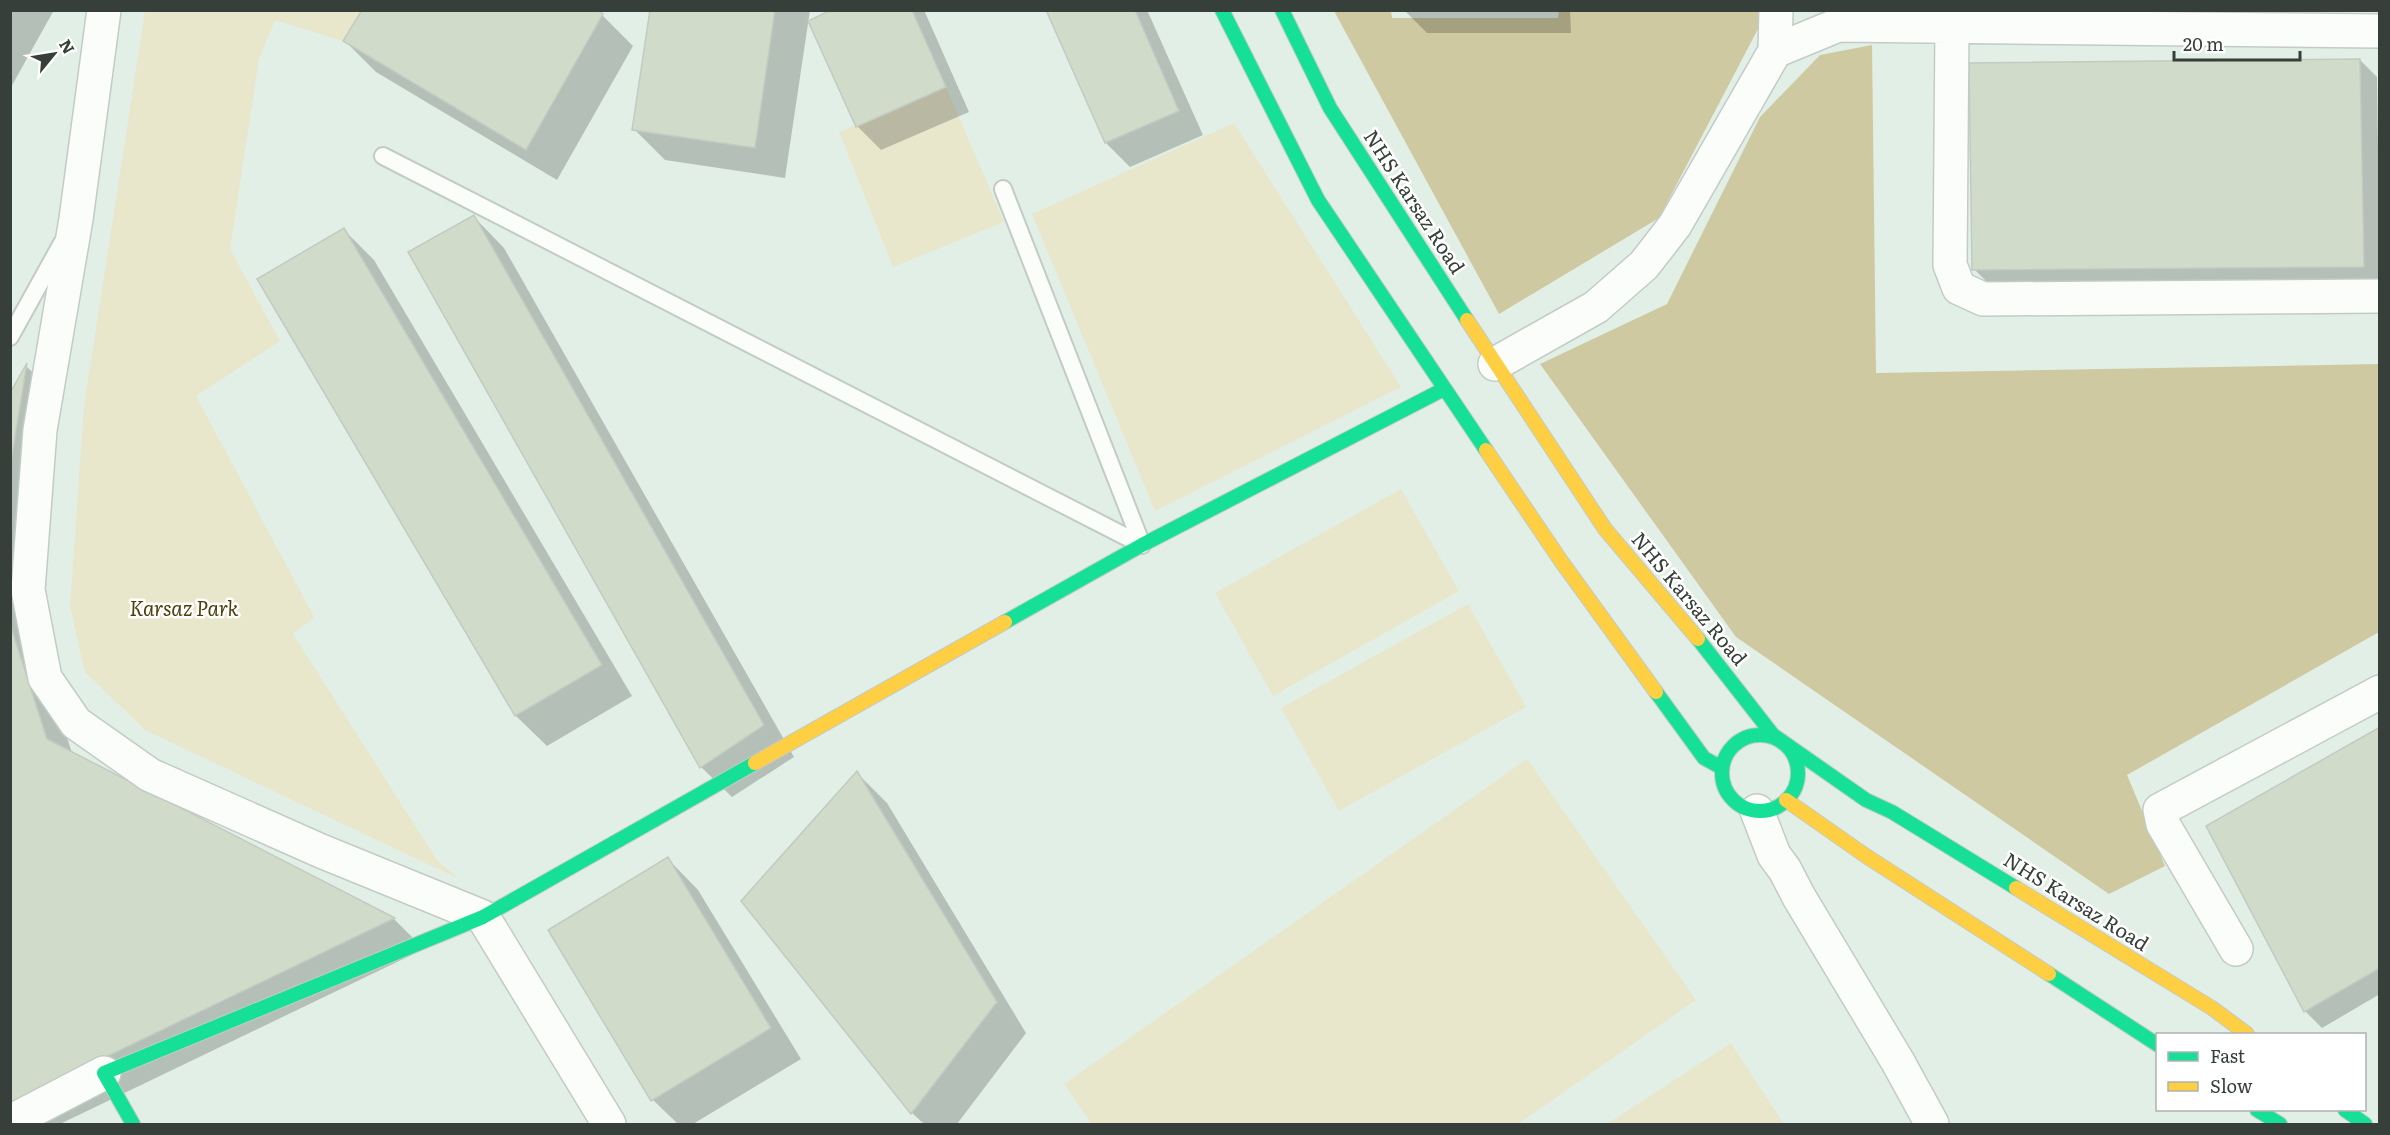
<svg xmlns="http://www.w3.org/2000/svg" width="2390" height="1135" font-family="Literata,serif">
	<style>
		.green { fill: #e8e7cc }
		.forest { fill: #cec9a1 }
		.shadow { fill: #0003 }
		.building { fill: #d0dbca; stroke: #c3cac2; stroke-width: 1.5 }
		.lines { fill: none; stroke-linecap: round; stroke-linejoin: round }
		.lane-casing { stroke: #c2ccc5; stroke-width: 20 }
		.street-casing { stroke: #c2ccc5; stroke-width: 36 }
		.fast-casing { stroke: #c2ccc5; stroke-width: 16 }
		.slow-casing { stroke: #c2ccc5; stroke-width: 16 }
		.lane { stroke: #fbfdfb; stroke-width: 16 }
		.street { stroke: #fbfdfb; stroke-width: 33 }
		.fast { stroke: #16e098; stroke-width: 14 }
		.slow { stroke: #ffcf43; stroke-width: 14 }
		.labels { text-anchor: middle; stroke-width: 5; stroke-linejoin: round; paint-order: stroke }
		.street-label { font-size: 20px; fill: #363f39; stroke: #fff }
		.park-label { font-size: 20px; font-style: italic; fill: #4c3f09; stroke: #fff }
	</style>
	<rect width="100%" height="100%" fill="#e2efe6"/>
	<!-- green -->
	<path class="green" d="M 145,11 L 362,11 L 343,41 L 275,20 L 259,59 L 230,249 L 280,341 L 196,396 L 314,617 L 293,634 L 437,860 L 459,879 L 145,730 L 85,672 L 70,606 L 84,406 Z
		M 946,87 L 1004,222 L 893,267 L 839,132 Z
		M 1234,123 L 1401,387 L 1155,511 L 1032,214 Z
		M 1401,489 L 1459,591 L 1273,696 L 1215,593 Z
		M 1468,604 L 1526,707 L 1339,811 L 1281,708 Z
		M 1527,759 L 1696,1000 L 1518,1124 L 1092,1124 L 1064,1084 Z
		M 1731,1043 L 1784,1124 L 1607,1124 Z"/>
	<!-- forest -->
	<path class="forest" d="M 1559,10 L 1759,11 L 1759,27 L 1659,218 L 1499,314 L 1334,11 L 1391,11 L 1392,18 L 1558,18 Z
		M 1872,45 L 1876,373 L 2379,364 L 2379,632 L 2127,775 L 2165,866 L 2109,894 L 1736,637 L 1540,364 L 1667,304 L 1760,117 L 1820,55 Z"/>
	<!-- shadow -->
	<path class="shadow" d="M 10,10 L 54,10 L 10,89 Z
		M 651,10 L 810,10 L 785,178 L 665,160 L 634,129 Z
		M 835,10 L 924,10 L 969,112 L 881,150 L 857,126 Z
		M 1048,10 L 1147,10 L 1203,135 L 1130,167 L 1106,143 Z
		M 1404,10 L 1570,10 L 1571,33 L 1427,33 Z
		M 602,15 L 633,46 L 557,180 L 376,72 L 345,41 Z
		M 2360,60 L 2377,77 L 2380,283 L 1991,286 L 1974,269 Z
		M 474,217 L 504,248 L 794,757 L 732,797 L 701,767 Z
		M 344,230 L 374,260 L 632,696 L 547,746 L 516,716 L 259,279 Z
		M 27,367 L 57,396 L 24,604 L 72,753 L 394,919 L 424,949 L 60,1124 L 10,1124 L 10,397 Z
		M 2380,729 L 2380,994 L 2322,1028 L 2305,1011 Z
		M 857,773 L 887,803 L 1026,1033 L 957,1124 L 924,1124 L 912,1113 Z
		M 668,859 L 698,890 L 801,1059 L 693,1124 L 678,1124 L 653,1100 Z"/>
	<!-- building -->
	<path class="building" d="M 362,10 L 598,10 L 603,14 L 526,150 L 343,41 Z
		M 650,10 L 775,10 L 755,148 L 632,130 Z
		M 831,10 L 912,10 L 946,87 L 856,127 L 808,21 Z
		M 1046,10 L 1135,10 L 1179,111 L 1105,143 Z
		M 2360,59 L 2364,267 L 1972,270 L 1969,63 Z
		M 474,215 L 764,725 L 700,768 L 408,252 Z
		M 344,228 L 602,665 L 515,716 L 257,279 Z
		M 27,363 L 10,468 L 10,393 Z
		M 10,624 L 47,739 L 395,918 L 10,1103 Z
		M 2380,727 L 2380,968 L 2304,1012 L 2206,826 Z
		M 857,771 L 997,1002 L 911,1114 L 741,901 Z
		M 668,857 L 771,1028 L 651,1101 L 548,930 Z"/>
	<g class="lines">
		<defs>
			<path id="lane" d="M 383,156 L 1142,545
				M 1003,189 L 1142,545
				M 10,337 L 62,243"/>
			<path id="street" d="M 104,10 L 76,219 L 40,430 L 28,590 L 45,678 L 76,723 L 150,775 L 321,851 L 483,917 L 609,1124
				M 1952,26 L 1950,265 L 1959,288 L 1983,299 L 2380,296
				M 1775,51 L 1776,10
				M 1495,364 L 1596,307 L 1644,265 L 1675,225 L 1775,51 L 1838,25 L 2380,31
				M 1757,811 L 1774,855 L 1785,870 L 1799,897 L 1898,1062 L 1932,1124
				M 2236,949 L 2163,824 L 2160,810 L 2380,692
				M 10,1122 L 104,1073"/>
			<path id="fast" d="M 1222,10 L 1318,200 L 1486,450
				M 1282,10 L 1330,108 L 1467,320
				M 1005,622 L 1142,545 L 1444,389
				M 1698,639 L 1773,735 L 1866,800 L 1892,812 L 2016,888
				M 1656,692 L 1704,758 L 1722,768
				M1722 773a38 38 0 1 1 76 0a38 38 0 1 1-76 0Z
				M 2049,974 L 2158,1045
				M 2257,1110 L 2280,1124
				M 2345,1110 L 2365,1124
				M 133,1124 L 104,1073 L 483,917 L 755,763"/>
			<path id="slow" d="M 1467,320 L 1605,529 L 1698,639
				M 1486,450 L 1561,561 L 1656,692
				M 755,763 L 1005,622
				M 1786,800 L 1866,856 L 2049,974
				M 2016,888 L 2212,1008 L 2247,1034"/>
		</defs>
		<!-- lane casing -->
		<use href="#lane" class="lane-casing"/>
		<!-- street casing -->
		<use href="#street" class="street-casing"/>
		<!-- fast casing -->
		<use href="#fast" class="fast-casing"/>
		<!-- slow casing -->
		<use href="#slow" class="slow-casing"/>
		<!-- lane -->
		<use href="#lane" class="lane"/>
		<!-- street -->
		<use href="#street" class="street"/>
		<!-- fast -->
		<use href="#fast" class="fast"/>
		<!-- slow -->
		<use href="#slow" class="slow"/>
	</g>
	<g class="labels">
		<!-- street labels -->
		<g class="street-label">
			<text transform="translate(1414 202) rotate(57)" y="7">NHS Karsaz Road</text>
			<text transform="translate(1689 599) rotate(50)" y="7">NHS Karsaz Road</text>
			<text transform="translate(2076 902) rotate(32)" y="7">NHS Karsaz Road</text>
		</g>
		<!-- park labels -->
		<g class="park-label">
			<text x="184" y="616">Karsaz Park</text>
		</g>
	</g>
	<!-- border -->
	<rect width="2390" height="1135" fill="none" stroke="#363f39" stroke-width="24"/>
	<!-- legend -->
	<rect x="2156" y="1033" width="210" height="78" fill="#ffffff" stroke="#afb2b0" stroke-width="1.5"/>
	<rect x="2168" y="1052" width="30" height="9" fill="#16e098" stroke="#afb2b0" stroke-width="1.5"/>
	<text x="2210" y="1063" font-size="18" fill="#363f39">Fast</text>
	<rect x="2168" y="1082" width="30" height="9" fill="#ffcf43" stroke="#afb2b0" stroke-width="1.5"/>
	<text x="2210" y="1093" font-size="18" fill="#363f39">Slow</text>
	<!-- north arrow -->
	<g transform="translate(54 54) rotate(60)" stroke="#ffffff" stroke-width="4.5" paint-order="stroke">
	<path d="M0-4.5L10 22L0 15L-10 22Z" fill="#363f39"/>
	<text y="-9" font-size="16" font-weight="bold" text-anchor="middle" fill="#363f39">N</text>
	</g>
	<!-- scale -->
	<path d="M2174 51v9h126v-9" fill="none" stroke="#363f39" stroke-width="3"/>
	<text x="2183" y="51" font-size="18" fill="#363f39" stroke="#ffffff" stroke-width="4.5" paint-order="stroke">20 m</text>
</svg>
